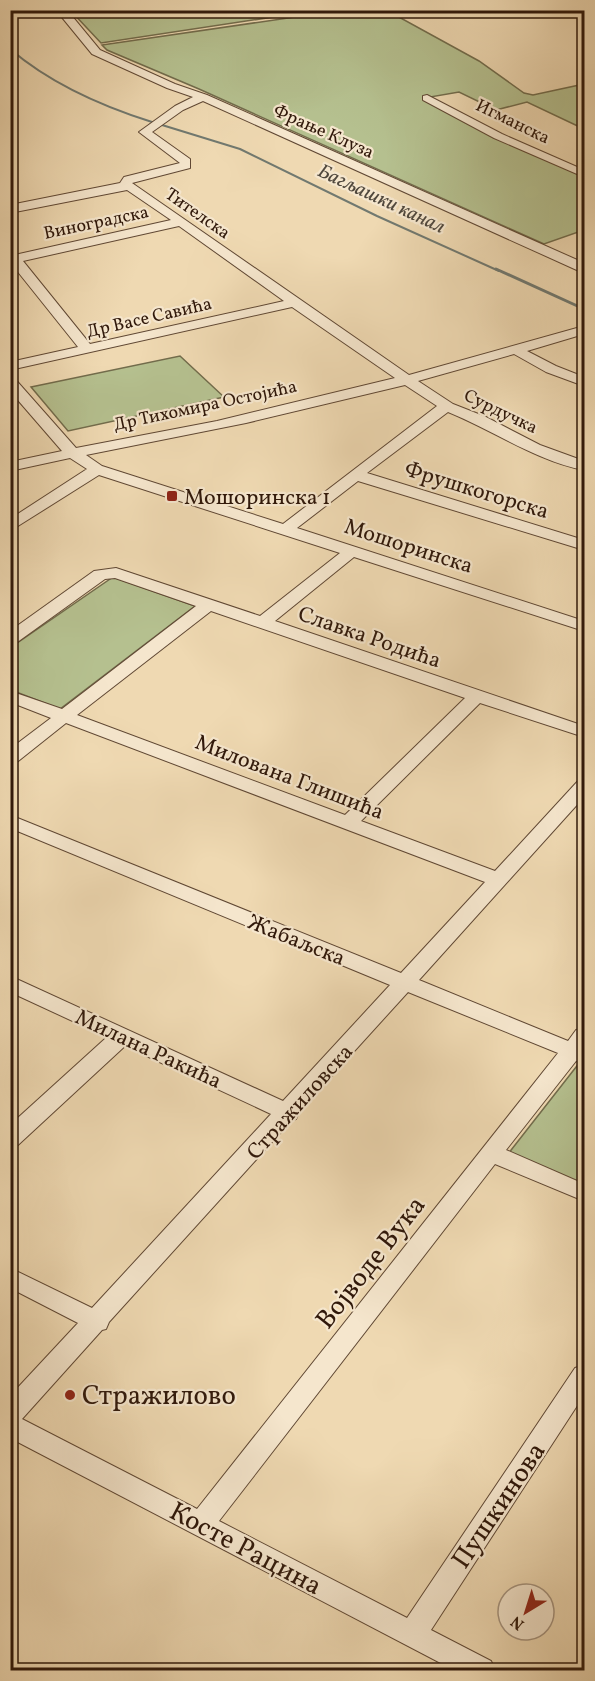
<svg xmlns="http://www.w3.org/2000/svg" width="595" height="1681" font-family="Vollkorn,serif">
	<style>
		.green { fill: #b5c08f; stroke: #726c4c; stroke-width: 1.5 }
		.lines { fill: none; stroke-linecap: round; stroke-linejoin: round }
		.stream-far1 { stroke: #717970; stroke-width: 2 }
		.stream { stroke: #717970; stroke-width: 3 }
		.minor-casing { stroke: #604834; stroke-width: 2 }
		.minor { fill: #f5e6cd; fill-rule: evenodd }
		.poi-dot { fill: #8f2418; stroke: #f5e6cd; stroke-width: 2 }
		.labels { text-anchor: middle; stroke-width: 4.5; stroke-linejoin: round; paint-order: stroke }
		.far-street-label { font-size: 18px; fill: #30180a; stroke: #f5e6cd }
		.far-water-label { font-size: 20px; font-style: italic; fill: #50483d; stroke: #f5e6cd }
		.street-label { font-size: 22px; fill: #30180a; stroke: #f5e6cd }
		.poi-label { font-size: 22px; fill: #30180a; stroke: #f5e6cd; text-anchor: start }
		.near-street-label { font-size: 27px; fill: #30180a; stroke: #f5e6cd }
		.near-poi-label { font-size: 27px; fill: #30180a; stroke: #f5e6cd; text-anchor: start }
	</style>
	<rect width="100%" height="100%" fill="#efd9b2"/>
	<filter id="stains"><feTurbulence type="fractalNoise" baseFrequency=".00333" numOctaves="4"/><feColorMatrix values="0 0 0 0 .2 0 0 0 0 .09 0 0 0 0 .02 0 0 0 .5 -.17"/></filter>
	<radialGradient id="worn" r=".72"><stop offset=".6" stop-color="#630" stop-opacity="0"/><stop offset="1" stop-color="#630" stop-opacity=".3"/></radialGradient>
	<!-- green -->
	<path class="green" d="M 71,11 L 313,11 L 101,43 Z
		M 336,11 L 388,11 L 479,61 L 524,93 L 533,95 L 584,84 L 584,129 L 527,102 L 496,110 L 459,92 L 424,98 L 551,162 L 584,173 L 584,230 L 544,244 L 199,89 L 107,50 L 102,45 Z
		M 180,356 L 224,397 L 68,431 L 31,387 Z
		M 113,577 L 195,606 L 60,709 L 11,690 L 10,648 Z
		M 580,1062 L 584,1064 L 584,1187 L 508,1154 Z"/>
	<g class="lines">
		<!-- stream-far1 -->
		<path class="stream-far1" d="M 10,49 C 51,84 101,106 152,122
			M 162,125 L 240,149 L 377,216 L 499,271"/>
		<!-- stream -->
		<path class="stream" d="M 496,269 L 584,309"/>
		<defs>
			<path id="minor" d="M 56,10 L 67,10 L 100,50 L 175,84 L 207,95 L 584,263 L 584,272 L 579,271 L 203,101 L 183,110 L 152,132 L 190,159 L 190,168 L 132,183 L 409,375 L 584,326 L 584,334 L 527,351 L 556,366 L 584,377 L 584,386 L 546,372 L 514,354 L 418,381 L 453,404 L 486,417 L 540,445 L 584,461 L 584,470 C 536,461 493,430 448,412 L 367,473 L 584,540 L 584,550 L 358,481 L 297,528 L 584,621 L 584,631 L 354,557 L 275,621 L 584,726 L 584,737 L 480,703 L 361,821 L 495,871 L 577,782 L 584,780 L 584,797 L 419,980 L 568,1041 L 576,1030 L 584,1028 L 584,1062 L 576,1061 L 506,1150 L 584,1184 L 584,1201 L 495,1164 L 219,1521 L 407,1618 L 575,1368 L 584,1365 L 584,1395 L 431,1630 L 491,1661 L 495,1670 L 454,1670 L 10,1438 L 10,1396 L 78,1323 L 10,1288 L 10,1268 L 92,1308 L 271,1114 L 125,1046 L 18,1145 L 10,1147 L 10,1125 L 107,1037 L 10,992 L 10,976 L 283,1101 L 390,985 L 10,828 L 10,815 L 401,973 L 485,882 L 66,723 L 17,762 L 10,763 L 10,749 L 51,718 L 10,702 L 10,691 L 62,709 L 196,606 L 115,578 L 105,579 L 16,643 L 10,644 L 10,631 L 94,571 L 116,568 L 260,616 L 340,553 L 99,475 L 10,531 L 10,519 L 87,469 L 70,458 L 10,471 L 10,462 L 62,451 L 10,391 L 10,378 L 15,379 L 76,448 L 217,421 L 395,378 L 292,307 L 10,370 L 10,362 L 78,347 L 10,262 L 10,256 L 171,220 L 127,190 L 10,213 L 10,205 L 120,183 L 124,177 L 180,163 L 139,132 L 175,106 L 193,97 L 167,88 L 92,54 ZM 179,226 L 284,301 L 90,344 L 23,261 ZM 405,385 L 437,406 L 283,524 L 102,466 L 86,455 L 246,423 ZM 211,611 L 465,698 L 345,815 L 77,715 ZM 408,992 L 558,1053 L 197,1509 L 22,1419 L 102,1330 L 106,1329 L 109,1322 L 292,1120 L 296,1119 L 299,1112 Z
				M 427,95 L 502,134 L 584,170 L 584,177 L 494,138 L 423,100 L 423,96 Z"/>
		</defs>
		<!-- minor casing -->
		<use href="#minor" class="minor-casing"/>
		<!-- minor -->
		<use href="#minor" class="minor"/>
	</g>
	<!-- markers -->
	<g class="poi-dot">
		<rect x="166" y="490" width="12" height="12" rx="3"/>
		<circle cx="70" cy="1395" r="6"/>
	</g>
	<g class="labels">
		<!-- far-street labels -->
		<g class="far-street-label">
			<text transform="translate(513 121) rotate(26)" y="6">Игманска</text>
			<text transform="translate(324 131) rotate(24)" y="6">Фрање Клуза</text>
			<text transform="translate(198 213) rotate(35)" y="6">Тителска</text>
			<text transform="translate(96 222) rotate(-12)" y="6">Виноградска</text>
			<text transform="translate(149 317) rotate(-13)" y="6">Др Васе Савића</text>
			<text transform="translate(205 405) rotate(-12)" y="6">Др Тихомира Остојића</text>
			<text transform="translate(501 411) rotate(26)" y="6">Сурдучка</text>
		</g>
		<!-- far-water labels -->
		<g class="far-water-label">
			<text transform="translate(382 198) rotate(25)" y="7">Багљашки канал</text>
		</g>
		<!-- street labels -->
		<g class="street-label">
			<text transform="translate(477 489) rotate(17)" y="8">Фрушкогорска</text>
			<text transform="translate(409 545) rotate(18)" y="8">Мошоринска</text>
			<text transform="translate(370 636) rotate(19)" y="8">Славка Родића</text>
			<text transform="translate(290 776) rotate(21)" y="8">Милована Глишића</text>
			<text transform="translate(297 939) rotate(22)" y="8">Жабаљска</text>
			<text transform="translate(149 1048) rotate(25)" y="8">Милана Ракића</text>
			<text transform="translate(299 1101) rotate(-48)" y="8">Стражиловска</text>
		</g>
		<!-- poi labels -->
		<g class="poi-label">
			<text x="184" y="504">Мошоринска 1</text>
		</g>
		<!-- near-street labels -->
		<g class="near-street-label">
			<text transform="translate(370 1262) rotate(-52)" y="9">Војводе Вука</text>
			<text transform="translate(498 1505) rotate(-56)" y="9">Пушкинова</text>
			<text transform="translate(246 1548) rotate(28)" y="9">Косте Рацина</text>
		</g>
		<!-- near-poi labels -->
		<g class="near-poi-label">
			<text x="82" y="1404">Стражилово</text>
		</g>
	</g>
	<!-- margin -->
	<rect width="595" height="1681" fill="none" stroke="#efd9b2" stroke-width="36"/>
	<rect x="12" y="12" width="571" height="1657" fill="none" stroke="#30180a" stroke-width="3"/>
	<rect x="18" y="18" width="559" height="1645" fill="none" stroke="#30180a" stroke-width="1.5"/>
	<!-- north arrow -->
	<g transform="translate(526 1612) rotate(218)"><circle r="28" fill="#f5e6cd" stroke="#a6947f" stroke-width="1.5"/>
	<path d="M0-4.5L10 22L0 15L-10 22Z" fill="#8f2418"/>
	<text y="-9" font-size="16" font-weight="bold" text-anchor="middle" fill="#30180a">N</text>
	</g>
	<rect width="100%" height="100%" filter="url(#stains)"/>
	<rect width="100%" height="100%" fill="url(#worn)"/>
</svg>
